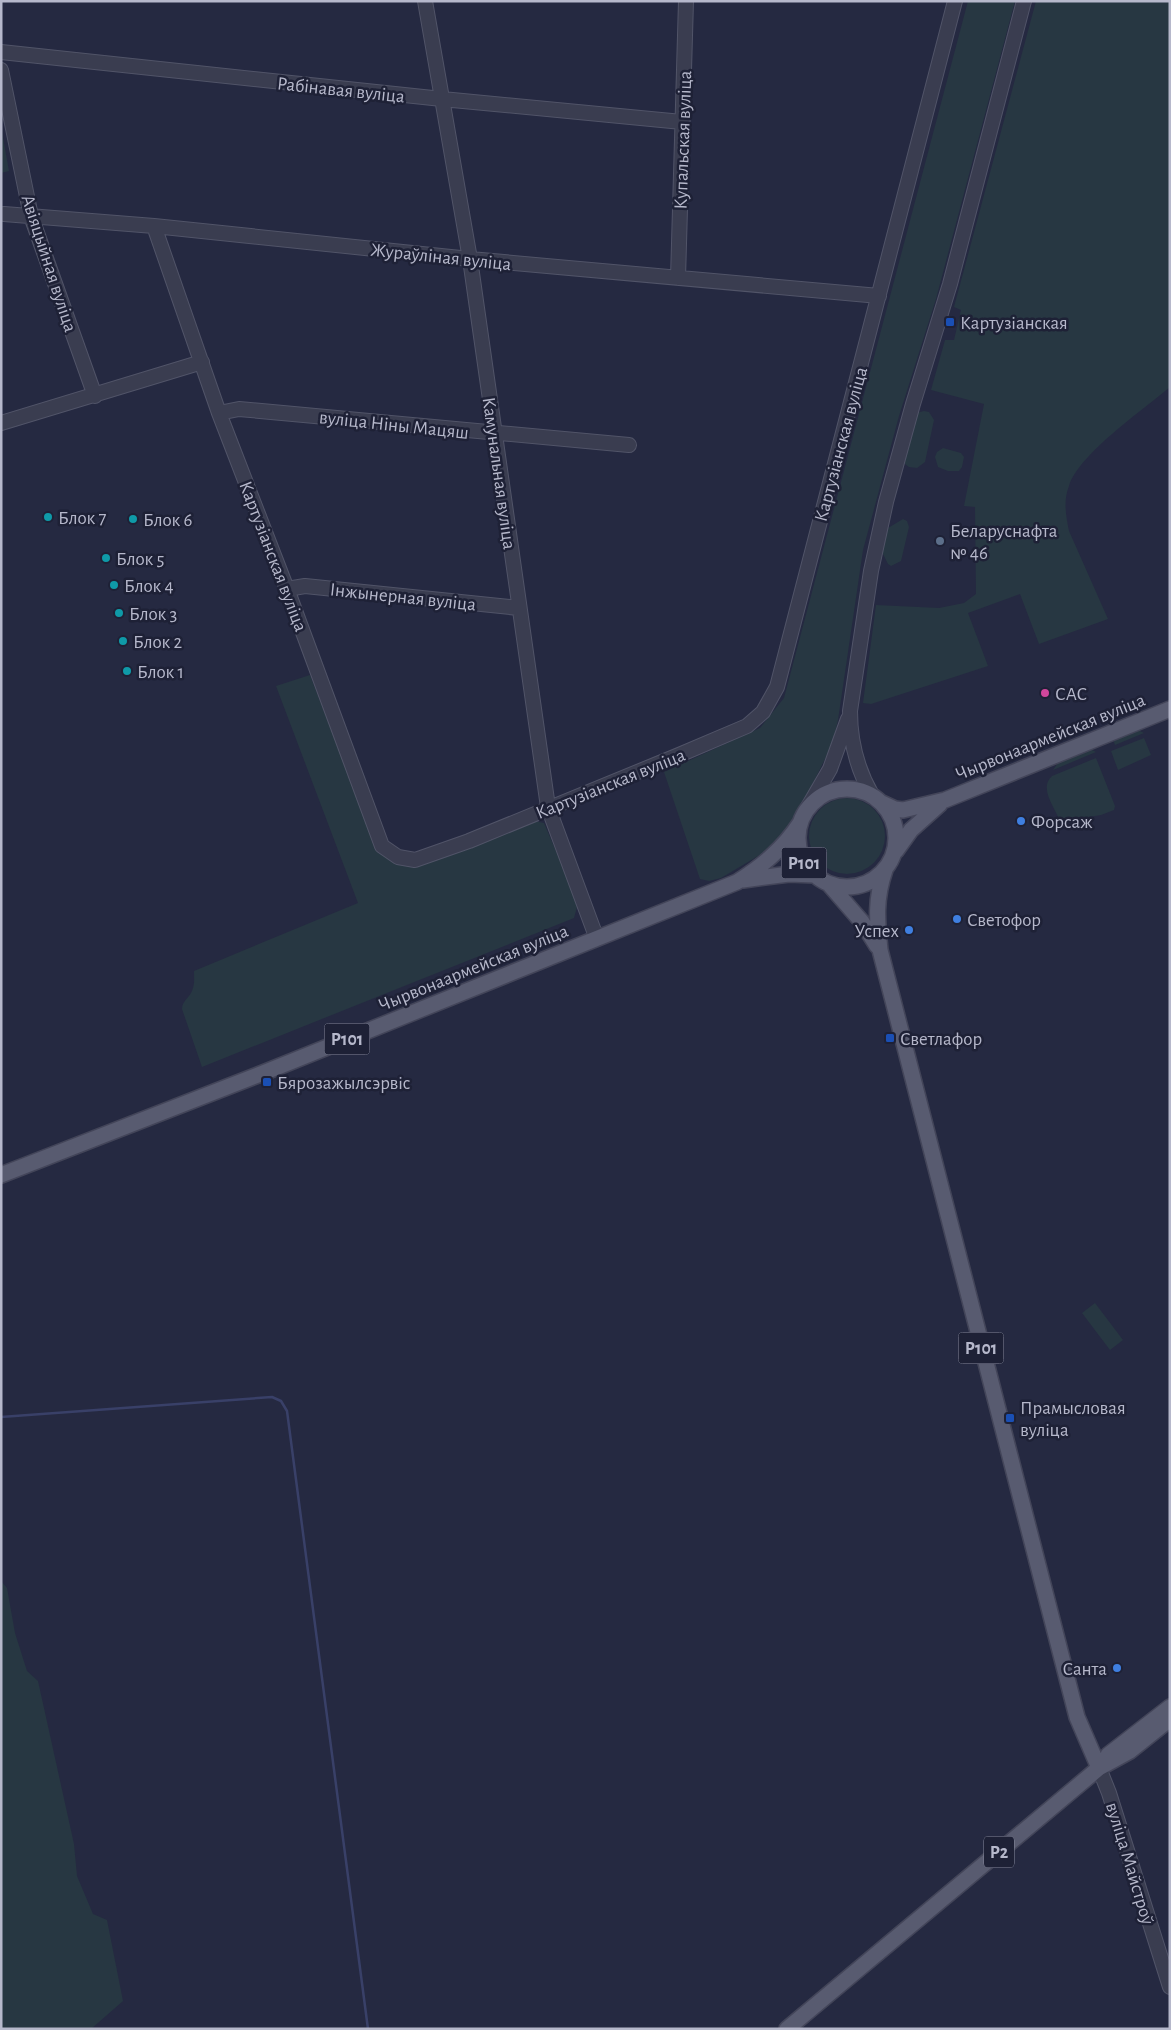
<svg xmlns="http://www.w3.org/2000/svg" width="1171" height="2030" font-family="'Alegreya Sans',sans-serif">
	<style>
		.green { fill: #273742 }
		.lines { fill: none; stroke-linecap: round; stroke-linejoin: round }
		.stream { stroke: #394068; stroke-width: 2.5 }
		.minor-casing { stroke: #515468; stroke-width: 16 }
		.major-casing { stroke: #434559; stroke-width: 18 }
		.minor { stroke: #3a3d50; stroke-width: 14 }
		.major { stroke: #585b70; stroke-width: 15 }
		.transit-dot { fill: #1a4fb4; stroke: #1e2136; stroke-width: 2 }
		.culture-dot { fill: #0f9aa8; stroke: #1e2136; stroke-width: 2 }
		.service-dot { fill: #5c6f8a; stroke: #1e2136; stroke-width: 2 }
		.hotel-dot { fill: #d1479c; stroke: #1e2136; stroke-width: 2 }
		.shop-dot { fill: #3f7fe0; stroke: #1e2136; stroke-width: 2 }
		.labels { text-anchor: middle; stroke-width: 5; stroke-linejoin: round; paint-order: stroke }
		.shield { fill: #1e2136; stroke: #888b9e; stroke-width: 1 }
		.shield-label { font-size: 18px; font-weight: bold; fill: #b6b8cb }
		.street-label { font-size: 19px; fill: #b6b8cb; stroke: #1e2136 }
		.poi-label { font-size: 19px; fill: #b6b8cb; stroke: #1e2136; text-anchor: start }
	</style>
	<rect width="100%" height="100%" fill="#252941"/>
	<!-- green -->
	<path class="green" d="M 968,1 L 1015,1 L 936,299 L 899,416 L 863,550 L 838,720 L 832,745 L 797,815 L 783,837 L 765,852 L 721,878 L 709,881 L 700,879 L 664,772 L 760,728 L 784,698 Z
		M 1036,1 L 1170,1 L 1170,387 C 1143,410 1079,454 1069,486 C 1063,501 1066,516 1069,531 L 1108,619 L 1039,644 L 1020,594 L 968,613 L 988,666 L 871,704 L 863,703 L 876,605 L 939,608 L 964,603 L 976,594 L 975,507 L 964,506 L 984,404 L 931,390 L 945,340 L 954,340 L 961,310 L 954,307 Z
		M 1,127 L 9,171 L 1,173 Z
		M 924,411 L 929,412 L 934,420 L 925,462 L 917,468 L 909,467 L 905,464 L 905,460 L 916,413 Z
		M 943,448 L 961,453 L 964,457 L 962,467 L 959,471 L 948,471 L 938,467 L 935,457 L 937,452 Z
		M 903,519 L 907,521 L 909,527 L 901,561 L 891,566 L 888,564 L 882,552 L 888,528 Z
		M 310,675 L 377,849 C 388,860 398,865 413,866 L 530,820 L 544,823 L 568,879 L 577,907 L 574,918 L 202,1067 L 182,1009 C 182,1001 189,998 192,991 C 195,984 194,978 194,971 L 358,903 L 276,686 Z
		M 1136,729 L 1144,733 L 1115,745 L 1113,739 Z
		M 1144,738 L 1151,755 L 1118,770 L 1111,751 Z
		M 1090,749 L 1096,752 L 1053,770 L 1060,760 Z
		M 1096,758 L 1115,806 L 1114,810 L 1101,815 L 1060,822 C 1056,808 1038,789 1052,776 Z
		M809 836a38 38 0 1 1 76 0a38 38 0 1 1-76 0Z
		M 1095,1303 L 1123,1340 L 1110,1350 L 1082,1313 Z
		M 1,1581 L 7,1588 L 15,1633 L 27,1671 L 38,1681 L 74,1844 L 77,1876 L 93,1914 L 107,1920 L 123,2001 L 91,2029 L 1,2029 Z"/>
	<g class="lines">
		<!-- stream -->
		<path class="stream" d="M 1,1417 L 272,1397 L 281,1401 L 287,1411 L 368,2029"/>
		<defs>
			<path id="minor" d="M 425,1 L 470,259 L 548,807 L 597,939
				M 1,52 L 442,99 L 682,122
				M 1,70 L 31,216 L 95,396
				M 4,214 L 154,226 L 470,259 L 879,296
				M 154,226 L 219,413 L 287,589 L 382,846 L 398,857 L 415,860 L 469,841 L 679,755 L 747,726 L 763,712 L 777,687 L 955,1
				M 678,278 L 686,1
				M 219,413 L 239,409 L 629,445
				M 1,423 L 202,362
				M 287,589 L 305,586 L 519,608
				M 872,795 C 857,769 850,741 850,711 L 871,571 L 886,502 L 913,404 L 950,284 L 1024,1
				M 808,807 L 830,769 L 848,719
				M 1099,1768 L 1109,1793 L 1170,1987"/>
			<path id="major" d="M798 838a49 49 0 1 1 98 0a49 49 0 1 1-98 0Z
				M 882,803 L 895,809 L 903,810 L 945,800 L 1170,709
				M 896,851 L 911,830 L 940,804
				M 885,870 C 875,899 877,920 880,950 L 1077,1717 L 1099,1768
				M 743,880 L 789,874 L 814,875
				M 829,884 L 862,922 L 877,946
				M 1,1175 L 263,1073 L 737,882 C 762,866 783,849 800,823
				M 1108,1755 L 1170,1707
				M 787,2029 L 1099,1768 L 1130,1751 L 1170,1719"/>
		</defs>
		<!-- minor casing -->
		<use href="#minor" class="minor-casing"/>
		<!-- major casing -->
		<use href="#major" class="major-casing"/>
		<!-- minor -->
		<use href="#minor" class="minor"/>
		<!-- major -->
		<use href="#major" class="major"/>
	</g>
	<!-- markers -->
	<g class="transit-dot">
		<rect x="945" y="317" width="10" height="10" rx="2.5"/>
		<rect x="885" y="1033" width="10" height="10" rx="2.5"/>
		<rect x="262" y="1077" width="10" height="10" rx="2.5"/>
		<rect x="1005" y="1413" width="10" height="10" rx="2.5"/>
	</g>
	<g class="culture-dot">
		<circle cx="48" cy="517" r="5"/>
		<circle cx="133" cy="519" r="5"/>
		<circle cx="106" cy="558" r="5"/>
		<circle cx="114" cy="585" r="5"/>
		<circle cx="119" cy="613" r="5"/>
		<circle cx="123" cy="641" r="5"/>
		<circle cx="127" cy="671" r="5"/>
	</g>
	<circle class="service-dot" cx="940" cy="541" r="5"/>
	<circle class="hotel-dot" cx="1045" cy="693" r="5"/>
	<g class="shop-dot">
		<circle cx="1021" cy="821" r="5"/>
		<circle cx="957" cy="919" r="5"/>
		<circle cx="909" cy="930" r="5"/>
		<circle cx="1117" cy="1668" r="5"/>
	</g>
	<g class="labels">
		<!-- shield labels -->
		<g class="shield">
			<rect x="781.5" y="847.5" width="45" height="31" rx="4"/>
			<rect x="324.5" y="1023.5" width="45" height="31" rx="4"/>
			<rect x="958.5" y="1332.5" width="45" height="31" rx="4"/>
			<rect x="984" y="1836.5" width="30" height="31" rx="4"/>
		</g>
		<g class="shield-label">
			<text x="804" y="869">Р101</text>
			<text x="347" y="1045">Р101</text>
			<text x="981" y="1354">Р101</text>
			<text x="999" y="1858">Р2</text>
		</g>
		<!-- street labels -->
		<g class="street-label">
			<text transform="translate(341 89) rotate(6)" y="7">Рабінавая вуліца</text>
			<text transform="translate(682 140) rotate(-88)" y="7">Купальская вуліца</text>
			<text transform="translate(441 256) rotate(6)" y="7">Жураўліная вуліца</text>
			<text transform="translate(50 263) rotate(72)" y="7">Авіяцыйная вуліца</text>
			<text transform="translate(394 424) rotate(6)" y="7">вуліца Ніны Мацяш</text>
			<text transform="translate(840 444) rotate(-75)" y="7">Картузіанская вуліца</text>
			<text transform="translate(500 473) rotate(82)" y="7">Камунальная вуліца</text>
			<text transform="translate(274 556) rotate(69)" y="7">Картузіанская вуліца</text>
			<text transform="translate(403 596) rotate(6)" y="7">Інжынерная вуліца</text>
			<text transform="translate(1050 736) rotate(-22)" y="7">Чырвонаармейская вуліца</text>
			<text transform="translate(610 783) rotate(-22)" y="7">Картузіанская вуліца</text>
			<text transform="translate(473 967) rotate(-22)" y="7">Чырвонаармейская вуліца</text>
			<text transform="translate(1131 1863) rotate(73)" y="7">вуліца Майстроў</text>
		</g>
		<!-- poi labels -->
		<g class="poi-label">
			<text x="960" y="329">Картузіанская</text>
			<text x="58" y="524">Блок 7</text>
			<text x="143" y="526">Блок 6</text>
			<text x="950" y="537">Беларуснафта<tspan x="950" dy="22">№ 46</tspan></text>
			<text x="116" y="565">Блок 5</text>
			<text x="124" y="592">Блок 4</text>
			<text x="129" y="620">Блок 3</text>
			<text x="133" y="648">Блок 2</text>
			<text x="137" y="678">Блок 1</text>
			<text x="1055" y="700">САС</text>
			<text x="1031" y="828">Форсаж</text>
			<text x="967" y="926">Светофор</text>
			<text x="899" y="937" text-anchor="end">Успех</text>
			<text x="900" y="1045">Светлафор</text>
			<text x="277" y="1089">Бярозажылсэрвіс</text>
			<text x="1020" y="1414">Прамысловая<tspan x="1020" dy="22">вуліца</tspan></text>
			<text x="1107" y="1675" text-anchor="end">Санта</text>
		</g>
	</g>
	<!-- border -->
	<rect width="1171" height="2030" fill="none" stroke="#b6b8cb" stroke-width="5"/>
</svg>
